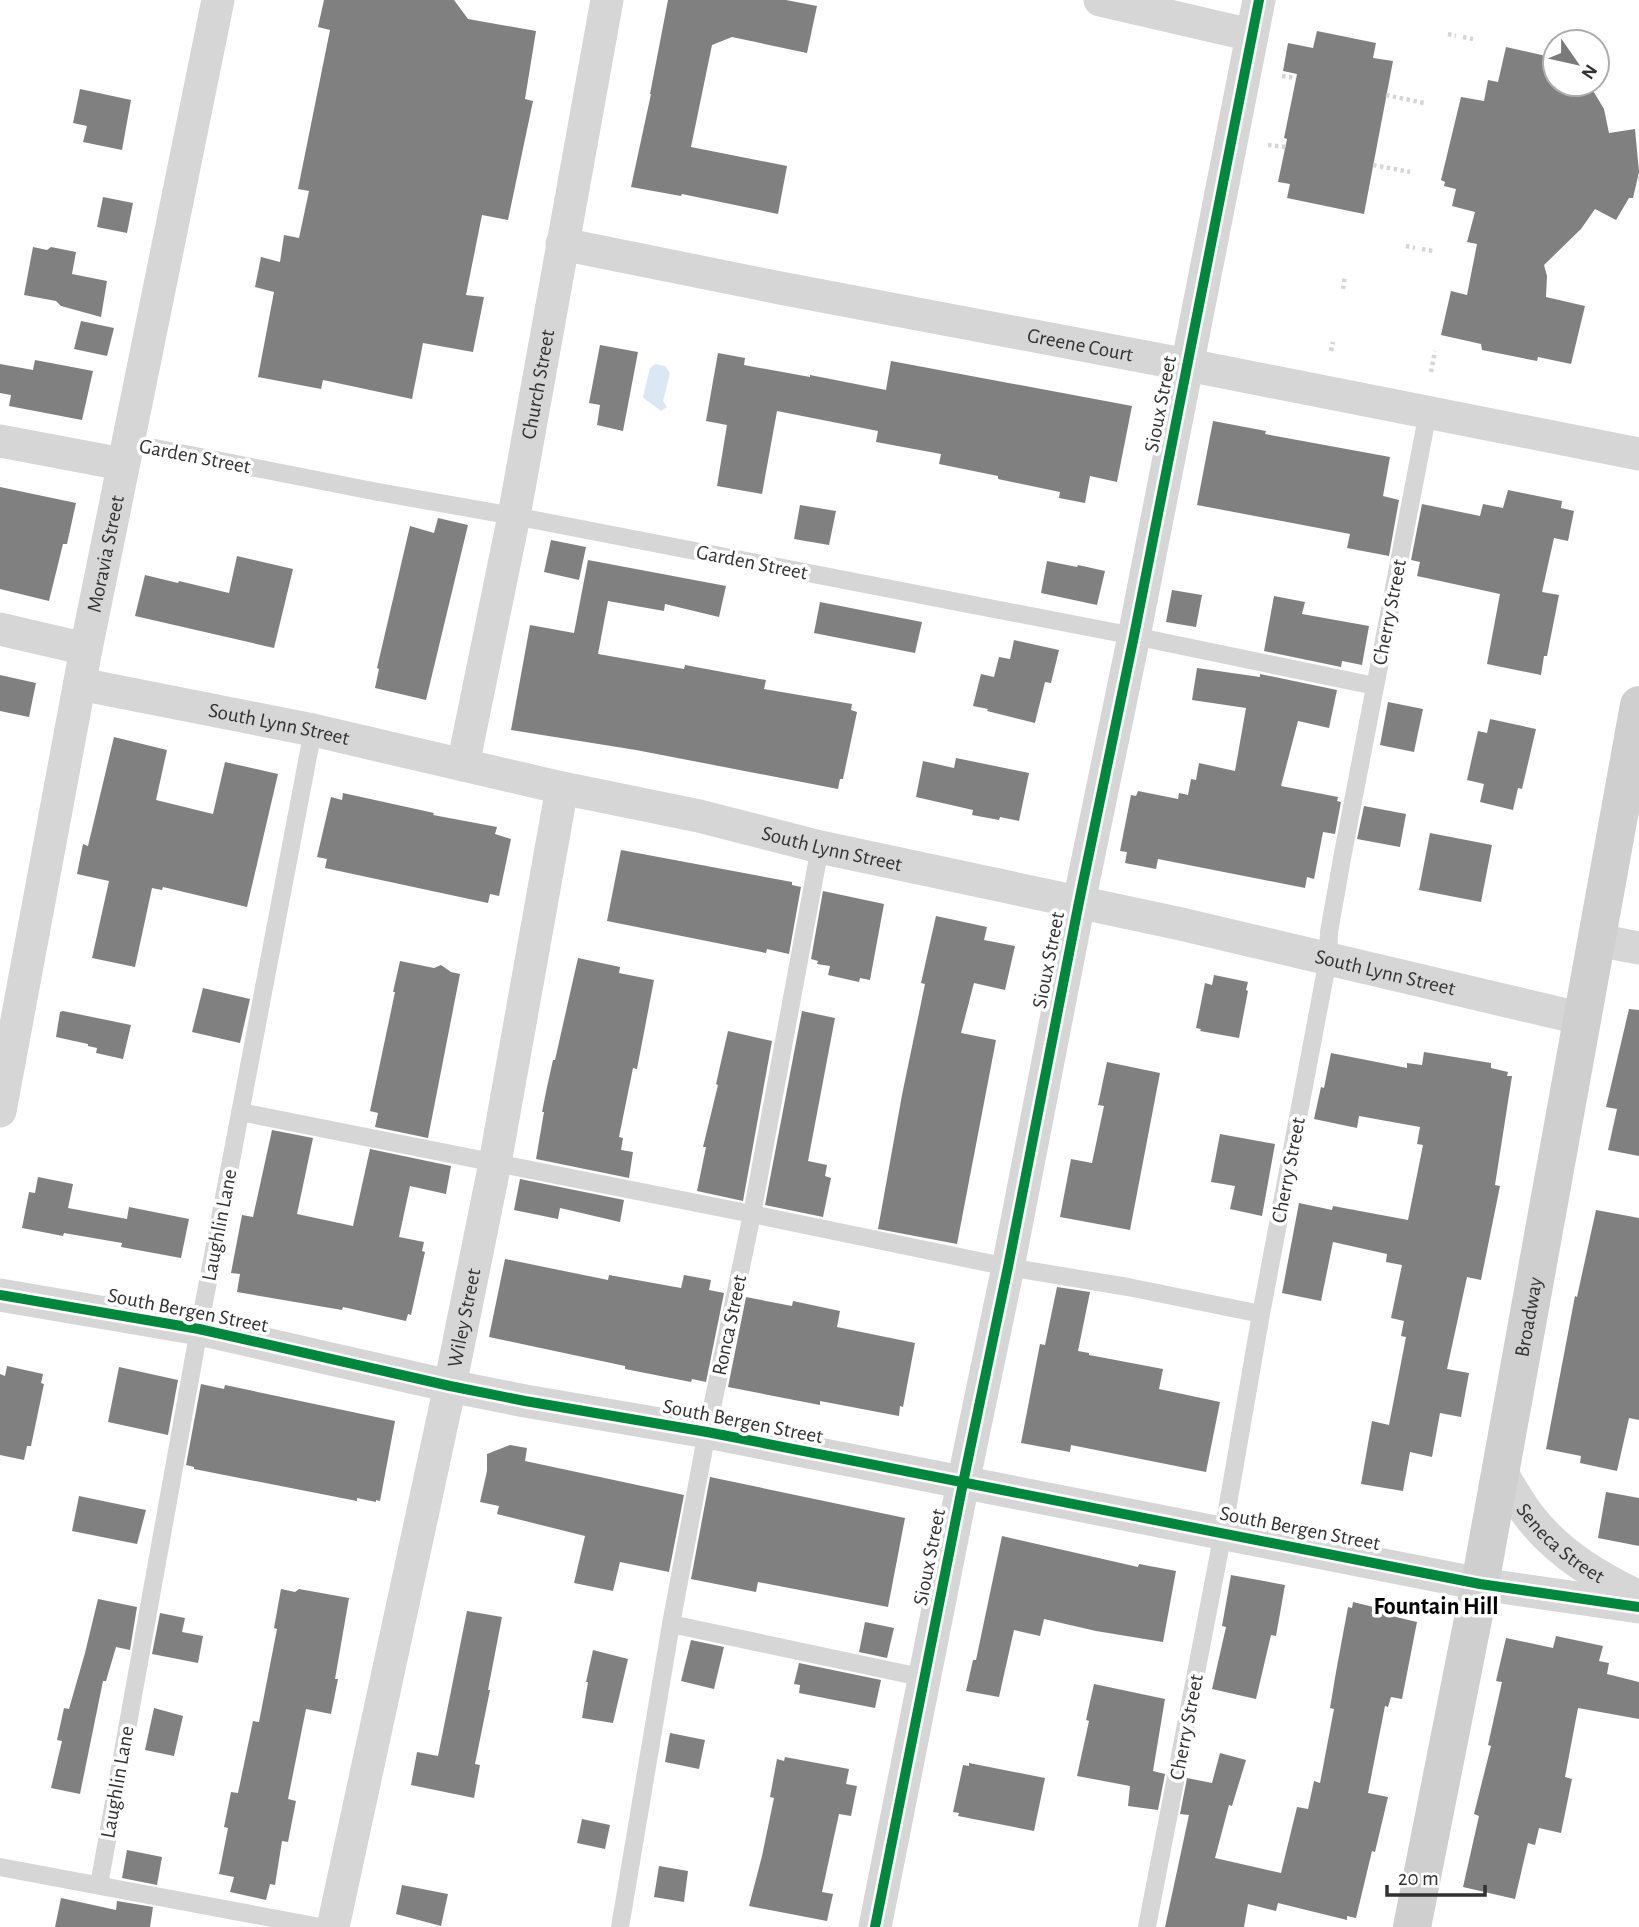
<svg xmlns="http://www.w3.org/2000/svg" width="1639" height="1927" font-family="'Alegreya Sans',sans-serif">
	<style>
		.water { fill: #dbe7f4 }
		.building { fill: #808080 }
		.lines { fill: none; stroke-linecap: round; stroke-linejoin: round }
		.path { stroke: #d6d6d6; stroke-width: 4.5; stroke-dasharray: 3.5 3.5; stroke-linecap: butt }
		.lane { stroke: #d6d6d6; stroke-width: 18 }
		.street { stroke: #d6d6d6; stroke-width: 33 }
		.secondary { stroke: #cfcfcf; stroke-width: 38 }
		.cycleway-casing { stroke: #fff; stroke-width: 15 }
		.cycleway { stroke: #00873e; stroke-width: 10 }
		.labels { text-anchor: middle; stroke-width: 7; stroke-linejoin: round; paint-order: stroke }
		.street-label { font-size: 21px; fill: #323232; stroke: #fff }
		.quarter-label { font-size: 24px; font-weight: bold; fill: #000; stroke: #fff }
	</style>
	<rect width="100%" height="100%" fill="#fff"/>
	<!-- water -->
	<path class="water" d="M 655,364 L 665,366 L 670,373 L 663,401 L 667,407 L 661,411 C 657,407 649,403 643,397 L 650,368 Z"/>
	<!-- building -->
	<path class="building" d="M 324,0 L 454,0 L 468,19 L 536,31 L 525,99 L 533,101 L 508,220 L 482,215 L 466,295 L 484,297 L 473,352 L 423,343 L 412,399 L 323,380 L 321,389 L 258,377 L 274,292 L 255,287 L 261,257 L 280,262 L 284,235 L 299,238 L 309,191 L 298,189 L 330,30 L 318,27 Z
		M 668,0 L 786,0 L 817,6 L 807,53 L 732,37 L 712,45 L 691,147 L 787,166 L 778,214 L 682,194 L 681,196 L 631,187 L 651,94 L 650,94 Z
		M 1317,31 L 1376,43 L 1373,58 L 1393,61 L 1364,214 L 1287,198 L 1290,184 L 1278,182 L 1287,139 L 1284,138 L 1297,74 L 1283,71 L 1288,43 L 1313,48 Z
		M 1506,47 L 1555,58 L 1555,84 L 1589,84 L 1604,109 L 1609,133 L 1635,129 L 1639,172 L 1633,198 L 1629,198 L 1616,220 L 1595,209 L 1581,229 L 1544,265 L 1547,276 L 1546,297 L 1585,306 L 1571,364 L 1538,357 L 1537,361 L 1482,350 L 1481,344 L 1441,335 L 1451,291 L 1467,295 L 1477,244 L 1467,242 L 1475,212 L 1452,206 L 1456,189 L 1444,186 L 1445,182 L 1441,180 L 1461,97 L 1484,101 L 1488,80 L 1498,82 Z
		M 80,89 L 131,100 L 122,150 L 83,142 L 87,126 L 73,123 Z
		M 103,197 L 133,203 L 127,233 L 97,227 Z
		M 33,247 L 47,250 L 51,247 L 76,252 L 72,274 L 107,281 L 101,317 L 61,306 L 56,301 L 24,295 Z
		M 81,321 L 114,328 L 107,356 L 74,349 Z
		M 600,345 L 638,352 L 623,431 L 597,425 L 600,405 L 589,403 Z
		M 718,353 L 745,358 L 744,365 L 810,377 L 810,375 L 886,390 L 891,361 L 1132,406 L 1117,482 L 1090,476 L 1085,503 L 1059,498 L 1060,492 L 998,479 L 998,476 L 939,464 L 941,454 L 876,442 L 878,431 L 777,411 L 762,494 L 717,486 L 727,425 L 706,421 Z
		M 35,360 L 93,371 L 82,420 L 9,406 L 11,395 L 0,393 L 0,364 L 33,370 Z
		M 1213,421 L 1266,431 L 1265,434 L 1390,457 L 1383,496 L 1399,500 L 1389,556 L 1347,548 L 1350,534 L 1197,505 Z
		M 0,487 L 76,503 L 67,544 L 63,544 L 49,601 L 0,589 Z
		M 1508,490 L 1562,501 L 1561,508 L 1574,511 L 1568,541 L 1554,538 L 1542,592 L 1559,595 L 1547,656 L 1544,656 L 1541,675 L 1487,664 L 1500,594 L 1417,576 L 1420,562 L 1411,560 L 1422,504 L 1480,516 L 1483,504 L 1503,508 Z
		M 800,505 L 836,511 L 829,545 L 794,539 Z
		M 438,518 L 468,525 L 426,700 L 375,688 L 379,669 L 377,668 L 410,526 L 434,533 Z
		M 551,540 L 586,547 L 579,580 L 544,572 Z
		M 237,556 L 293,569 L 274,648 L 135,616 L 145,575 L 178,583 L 179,581 L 229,593 Z
		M 588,560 L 726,586 L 719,617 L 665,604 L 664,611 L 608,601 L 598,654 L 684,669 L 685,665 L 766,680 L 764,689 L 852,704 L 851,710 L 857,712 L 843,779 L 840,779 L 838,789 L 636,750 L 511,730 L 530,625 L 574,633 Z
		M 1047,561 L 1077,567 L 1078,565 L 1105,571 L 1097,605 L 1041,593 Z
		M 1172,590 L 1202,595 L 1196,627 L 1166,622 Z
		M 1274,596 L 1305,602 L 1302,614 L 1369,626 L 1362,665 L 1342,661 L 1341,667 L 1264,651 Z
		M 820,602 L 922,622 L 915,653 L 814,633 Z
		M 1014,640 L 1059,650 L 1051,683 L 1045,682 L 1035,723 L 987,711 L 988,709 L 973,706 L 981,674 L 994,677 L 999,657 L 1010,659 Z
		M 1197,668 L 1260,677 L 1260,674 L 1337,690 L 1329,728 L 1298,721 L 1281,786 L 1338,797 L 1337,801 L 1341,802 L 1335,834 L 1323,832 L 1314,879 L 1307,877 L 1305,888 L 1158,859 L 1156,869 L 1125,863 L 1127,852 L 1120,851 L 1131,795 L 1136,796 L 1138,791 L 1178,799 L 1179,793 L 1188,795 L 1191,779 L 1196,780 L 1199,763 L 1235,771 L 1246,708 L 1192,700 Z
		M 0,675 L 36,683 L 29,717 L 0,711 Z
		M 1388,702 L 1423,709 L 1414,752 L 1380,745 Z
		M 1490,719 L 1536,729 L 1522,789 L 1518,788 L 1513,810 L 1480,802 L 1484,784 L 1467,780 L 1478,731 L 1487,733 Z
		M 114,737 L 167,750 L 156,800 L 213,814 L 225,762 L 278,774 L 247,907 L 163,887 L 162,890 L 152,888 L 135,967 L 92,958 L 109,881 L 77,874 L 83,844 L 88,846 Z
		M 956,758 L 1029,773 L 1019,821 L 1000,817 L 999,820 L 972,815 L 973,810 L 916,797 L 923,761 L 954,768 Z
		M 343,793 L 434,813 L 433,815 L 497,827 L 495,834 L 511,839 L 499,896 L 490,894 L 488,903 L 325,868 L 327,859 L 317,857 L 331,797 L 342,800 Z
		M 1364,806 L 1406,814 L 1400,847 L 1357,839 Z
		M 1430,833 L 1492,845 L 1481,902 L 1419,890 Z
		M 621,850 L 792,882 L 792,885 L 801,887 L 789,954 L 767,949 L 766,953 L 607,921 Z
		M 823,891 L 884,904 L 870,980 L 860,978 L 859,982 L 828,975 L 830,966 L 817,964 L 818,961 L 811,959 Z
		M 936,916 L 987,927 L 984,940 L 1015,946 L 1005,990 L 974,983 L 961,1033 L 996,1040 L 957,1244 L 878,1229 L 902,1095 L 925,984 L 921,983 Z
		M 578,958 L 620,967 L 619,973 L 654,980 L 637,1069 L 633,1068 L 619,1137 L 623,1138 L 621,1150 L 633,1152 L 629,1178 L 536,1159 L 544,1112 L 542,1112 L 547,1087 L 553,1060 L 555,1060 Z
		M 400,961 L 434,968 L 441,965 L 451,972 L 460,974 L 428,1138 L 375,1127 L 378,1113 L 370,1111 L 395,992 L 393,992 Z
		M 1214,975 L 1248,982 L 1246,990 L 1248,991 L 1239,1038 L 1200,1031 L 1201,1029 L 1196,1028 L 1205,983 L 1212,985 Z
		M 203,988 L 250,999 L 240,1043 L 192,1032 Z
		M 1629,1009 L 1639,1010 L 1639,1156 L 1608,1150 L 1617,1109 L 1606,1107 Z
		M 63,1011 L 131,1025 L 123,1059 L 96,1053 L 97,1048 L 88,1046 L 88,1044 L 56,1037 L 60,1012 Z
		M 802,1011 L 835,1018 L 808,1161 L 827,1165 L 825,1176 L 831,1178 L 823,1217 L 765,1205 Z
		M 728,1031 L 772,1041 L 743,1201 L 697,1191 L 706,1147 L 703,1147 L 718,1085 L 716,1084 Z
		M 1424,1052 L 1491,1063 L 1491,1068 L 1508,1072 L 1507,1076 L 1512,1076 L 1495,1185 L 1500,1186 L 1481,1280 L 1467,1277 L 1447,1369 L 1469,1373 L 1461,1417 L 1440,1413 L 1432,1457 L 1410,1452 L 1403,1491 L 1361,1484 L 1372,1421 L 1389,1425 L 1406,1337 L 1401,1336 L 1404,1321 L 1391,1318 L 1402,1265 L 1386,1262 L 1387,1254 L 1333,1242 L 1321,1301 L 1282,1293 L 1299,1203 L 1332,1210 L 1333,1206 L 1408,1220 L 1423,1145 L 1417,1144 L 1420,1127 L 1359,1116 L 1357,1128 L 1314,1119 L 1321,1087 L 1324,1088 L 1331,1053 L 1407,1068 L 1407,1063 L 1422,1065 Z
		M 1107,1062 L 1160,1073 L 1130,1230 L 1060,1217 L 1071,1159 L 1092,1163 L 1104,1106 L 1098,1105 Z
		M 272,1130 L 313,1138 L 297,1214 L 353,1226 L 370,1149 L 451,1166 L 446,1194 L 410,1186 L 399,1237 L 424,1242 L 422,1251 L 425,1252 L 411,1315 L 408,1314 L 406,1321 L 343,1307 L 342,1310 L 237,1292 L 240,1274 L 231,1273 L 242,1215 L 253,1217 Z
		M 1220,1134 L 1275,1144 L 1262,1216 L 1230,1209 L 1235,1186 L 1211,1182 Z
		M 38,1177 L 73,1184 L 68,1208 L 127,1219 L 129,1207 L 189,1219 L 181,1258 L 121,1247 L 122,1243 L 64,1233 L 63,1236 L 22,1228 L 29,1192 L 35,1193 Z
		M 520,1179 L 624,1200 L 620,1222 L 560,1208 L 558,1219 L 514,1210 Z
		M 1596,1210 L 1639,1218 L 1639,1420 L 1629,1418 L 1617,1471 L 1580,1463 L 1581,1456 L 1546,1449 L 1575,1296 L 1577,1297 Z
		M 505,1259 L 608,1280 L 609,1275 L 681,1288 L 684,1275 L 711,1280 L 709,1290 L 724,1293 L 706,1382 L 692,1379 L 691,1382 L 625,1369 L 625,1366 L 489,1337 Z
		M 1057,1287 L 1090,1292 L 1078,1351 L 1089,1353 L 1089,1355 L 1163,1369 L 1159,1389 L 1220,1402 L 1206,1472 L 1071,1445 L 1070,1452 L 1021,1443 L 1040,1344 L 1045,1345 Z
		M 746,1297 L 792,1306 L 793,1301 L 840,1311 L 837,1327 L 915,1343 L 903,1407 L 900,1406 L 899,1416 L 820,1401 L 820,1405 L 728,1387 Z
		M 7,1366 L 43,1374 L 41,1383 L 44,1384 L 31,1446 L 27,1446 L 24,1460 L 0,1455 L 0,1374 L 5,1376 Z
		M 119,1367 L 178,1380 L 168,1435 L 108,1422 Z
		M 201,1384 L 224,1389 L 225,1385 L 395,1421 L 380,1501 L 376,1500 L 376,1502 L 357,1498 L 357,1501 L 194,1469 L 194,1467 L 186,1465 Z
		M 510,1445 L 527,1448 L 525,1461 L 684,1495 L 669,1572 L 620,1562 L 613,1591 L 574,1583 L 585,1536 L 497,1514 L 499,1506 L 480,1502 L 487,1471 L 487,1454 Z
		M 710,1477 L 905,1518 L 888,1607 L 758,1582 L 756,1592 L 691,1579 Z
		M 1606,1492 L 1639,1498 L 1639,1546 L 1598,1538 Z
		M 79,1496 L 146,1510 L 137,1544 L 72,1531 Z
		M 1002,1536 L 1138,1567 L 1139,1564 L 1176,1571 L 1163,1642 L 1096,1631 L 1044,1619 L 1040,1636 L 1014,1630 L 999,1697 L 966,1691 L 973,1660 L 976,1660 Z
		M 1231,1575 L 1285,1585 L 1276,1636 L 1271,1635 L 1256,1699 L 1212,1689 L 1226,1627 L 1222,1626 Z
		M 281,1589 L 295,1592 L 299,1589 L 349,1598 L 335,1679 L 338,1679 L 331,1714 L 306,1709 L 288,1799 L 296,1801 L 288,1842 L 282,1841 L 275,1885 L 270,1884 L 266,1900 L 230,1892 L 234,1877 L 219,1874 L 228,1828 L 224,1827 L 231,1792 L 238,1793 L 253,1721 L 259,1722 L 277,1629 L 274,1628 Z
		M 98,1599 L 137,1607 L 130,1650 L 116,1647 L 106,1681 L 103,1681 L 80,1794 L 51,1788 L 62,1741 L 57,1740 L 64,1708 L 69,1709 L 85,1653 Z
		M 1353,1602 L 1386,1610 L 1388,1615 L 1417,1622 L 1402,1699 L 1391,1697 L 1388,1707 L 1385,1706 L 1368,1793 L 1388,1797 L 1375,1852 L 1372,1851 L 1356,1918 L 1347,1916 L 1347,1920 L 1278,1903 L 1276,1911 L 1248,1904 L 1244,1927 L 1165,1927 L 1189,1815 L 1180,1814 L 1187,1778 L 1212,1783 L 1220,1753 L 1246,1760 L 1232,1806 L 1229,1805 L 1215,1858 L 1281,1873 L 1297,1807 L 1308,1809 L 1314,1781 L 1320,1783 L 1334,1709 L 1330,1708 L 1336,1672 L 1348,1607 L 1352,1608 Z
		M 467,1611 L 502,1617 L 488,1690 L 490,1690 L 475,1764 L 480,1765 L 474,1798 L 411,1785 L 417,1752 L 438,1756 Z
		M 160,1613 L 185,1618 L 182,1632 L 203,1636 L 198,1663 L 152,1654 Z
		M 865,1622 L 894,1628 L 887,1658 L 859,1652 Z
		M 1556,1636 L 1603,1646 L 1599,1661 L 1609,1663 L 1607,1674 L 1639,1682 L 1639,1719 L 1578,1708 L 1565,1777 L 1572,1779 L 1561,1833 L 1539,1828 L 1535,1845 L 1528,1843 L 1515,1899 L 1463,1887 L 1479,1816 L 1474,1814 L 1491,1746 L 1488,1745 L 1502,1682 L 1496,1681 L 1506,1638 L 1553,1648 Z
		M 691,1640 L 724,1647 L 714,1689 L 681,1681 Z
		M 593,1650 L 628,1659 L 613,1723 L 582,1718 L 588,1682 L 586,1682 Z
		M 799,1663 L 881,1680 L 875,1708 L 799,1693 L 800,1685 L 794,1684 Z
		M 1094,1684 L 1165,1699 L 1153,1771 L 1165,1774 L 1158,1810 L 1128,1806 L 1130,1786 L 1077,1776 L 1089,1721 L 1086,1720 Z
		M 154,1708 L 183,1716 L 174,1756 L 145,1750 Z
		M 670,1733 L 705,1740 L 699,1769 L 665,1762 Z
		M 785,1757 L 849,1769 L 846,1784 L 857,1786 L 851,1816 L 839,1814 L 822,1892 L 833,1894 L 827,1921 L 749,1906 L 762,1856 L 774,1798 L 770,1797 L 777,1759 L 784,1761 Z
		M 969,1763 L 1045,1778 L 1034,1831 L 958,1816 L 959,1813 L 953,1812 L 963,1765 L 969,1766 Z
		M 582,1819 L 610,1825 L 605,1849 L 577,1843 Z
		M 127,1850 L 162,1857 L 157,1885 L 122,1878 Z
		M 659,1866 L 688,1871 L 684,1902 L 654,1897 Z
		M 402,1885 L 448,1894 L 441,1926 L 396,1914 Z
		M 61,1898 L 116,1910 L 117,1901 L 153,1907 L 150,1927 L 55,1927 Z"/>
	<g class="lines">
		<!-- path -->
		<path class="path" d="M 1448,34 L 1456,36
			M 1463,37 L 1473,39
			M 1282,76 L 1296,78
			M 1386,95 L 1424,103
			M 1268,145 L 1286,147
			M 1373,165 L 1410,172
			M 1638,179 L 1639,179
			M 1406,246 L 1415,248
			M 1422,249 L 1433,251
			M 1343,289 L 1345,276
			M 1331,351 L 1333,342
			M 1431,372 L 1435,351"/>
		<!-- lane -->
		<path class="lane" d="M 129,443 L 378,492 L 514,516 L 1134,636 L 1375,686
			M 240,1112 L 752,1214 L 1008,1267 L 1128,1287 L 1261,1314
			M 671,1624 L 925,1678
			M 0,1867 L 320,1927
			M 99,1885 L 199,1329 L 313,730
			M 620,1927 L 671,1624 L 707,1432 L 752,1214 L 820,847
			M 1147,1927 L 1223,1533 L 1261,1314 L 1328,959 L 1329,932 L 1343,853 L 1428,412"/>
		<!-- street -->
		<g class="street">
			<path d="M 1100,0 L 1251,35"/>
			<path id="s1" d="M 562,244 L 780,288 L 1188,365 L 1639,454"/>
			<path d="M 0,441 L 122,464"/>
			<path d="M 0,629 L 86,649"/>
			<path id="s2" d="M 80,684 L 313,730 L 562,788 L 699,816 L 820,847 L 1181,924 L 1583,1019"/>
			<path id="s3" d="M 463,765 L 514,516 L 607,0"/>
			<path d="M 1597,940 L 1639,948"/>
			<path id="s4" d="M 0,1111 L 86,649 L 218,0"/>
			<path d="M 0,1295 L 199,1329 L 450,1386 L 525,1401 L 707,1432 L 1480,1584 L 1639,1607"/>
			<path id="s5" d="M 1501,1472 C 1511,1488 1521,1507 1534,1522 C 1562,1556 1600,1578 1639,1597"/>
			<path id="s6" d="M 333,1927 L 450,1386 L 495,1163 L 562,788"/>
			<path d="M 875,1927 L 963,1483 L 1008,1267 L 1079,902 L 1134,636 L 1259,0"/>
		</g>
		<!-- secondary -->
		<path class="secondary" id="s7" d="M 1412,1927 L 1480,1584 L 1639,705"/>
		<defs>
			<path id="cycleway" d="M 0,1295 L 199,1329 L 450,1386 L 525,1401 L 707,1432 L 1480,1584 L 1639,1607
				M 875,1927 L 963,1483 L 1008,1267 L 1079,902 L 1134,636 L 1259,0"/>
		</defs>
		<!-- cycleway casing -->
		<use href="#cycleway" class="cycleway-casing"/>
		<!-- cycleway -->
		<use href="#cycleway" class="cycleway"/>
	</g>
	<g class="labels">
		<!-- street labels -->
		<g class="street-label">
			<text dy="7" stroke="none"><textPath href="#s1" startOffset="528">Greene Court</textPath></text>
			<text dy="7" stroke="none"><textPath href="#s3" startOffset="388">Church Street</textPath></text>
			<text transform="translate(1160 404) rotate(-79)" y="7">Sioux Street</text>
			<text transform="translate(195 456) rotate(11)" y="7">Garden Street</text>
			<text dy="7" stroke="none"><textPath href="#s4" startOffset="567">Moravia Street</textPath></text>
			<text transform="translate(752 562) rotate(11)" y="7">Garden Street</text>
			<text transform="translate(1389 612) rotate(-79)" y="7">Cherry Street</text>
			<text dy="7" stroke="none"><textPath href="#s2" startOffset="203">South Lynn Street</textPath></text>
			<text dy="7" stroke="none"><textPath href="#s2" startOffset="770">South Lynn Street</textPath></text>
			<text transform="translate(1048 960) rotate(-79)" y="7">Sioux Street</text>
			<text dy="7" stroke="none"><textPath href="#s2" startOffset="1337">South Lynn Street</textPath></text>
			<text transform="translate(1288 1170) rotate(-79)" y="7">Cherry Street</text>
			<text transform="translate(219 1225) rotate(-79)" y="7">Laughlin Lane</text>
			<text transform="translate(188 1310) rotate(11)" y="7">South Bergen Street</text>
			<text dy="7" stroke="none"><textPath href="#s7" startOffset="621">Broadway</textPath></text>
			<text dy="7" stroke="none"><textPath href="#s6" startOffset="623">Wiley Street</textPath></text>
			<text transform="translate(729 1325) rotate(-78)" y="7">Ronca Street</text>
			<text transform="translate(743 1421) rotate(11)" y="7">South Bergen Street</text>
			<text transform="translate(1300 1528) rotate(11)" y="7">South Bergen Street</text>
			<text dy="7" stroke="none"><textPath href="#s5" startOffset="94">Seneca Street</textPath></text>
			<text transform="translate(929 1557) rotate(-79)" y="7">Sioux Street</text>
			<text transform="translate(1186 1727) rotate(-79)" y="7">Cherry Street</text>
			<text transform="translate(117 1782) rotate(-80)" y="7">Laughlin Lane</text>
		</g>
		<!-- quarter labels -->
		<g class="quarter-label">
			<text x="1436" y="1614">Fountain Hill</text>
		</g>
	</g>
	<!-- north arrow -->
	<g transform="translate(1576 63) rotate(124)"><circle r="33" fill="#ffffff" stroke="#adadad" stroke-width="2"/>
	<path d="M0-5L12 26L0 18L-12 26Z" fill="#7a7a7a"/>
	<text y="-10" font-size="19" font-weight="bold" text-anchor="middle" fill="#323232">N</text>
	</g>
	<!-- scale -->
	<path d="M1387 1885v10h98v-10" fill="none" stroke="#323232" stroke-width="3.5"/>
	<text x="1398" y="1885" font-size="21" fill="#323232" stroke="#ffffff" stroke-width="5" paint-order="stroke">20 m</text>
</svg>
